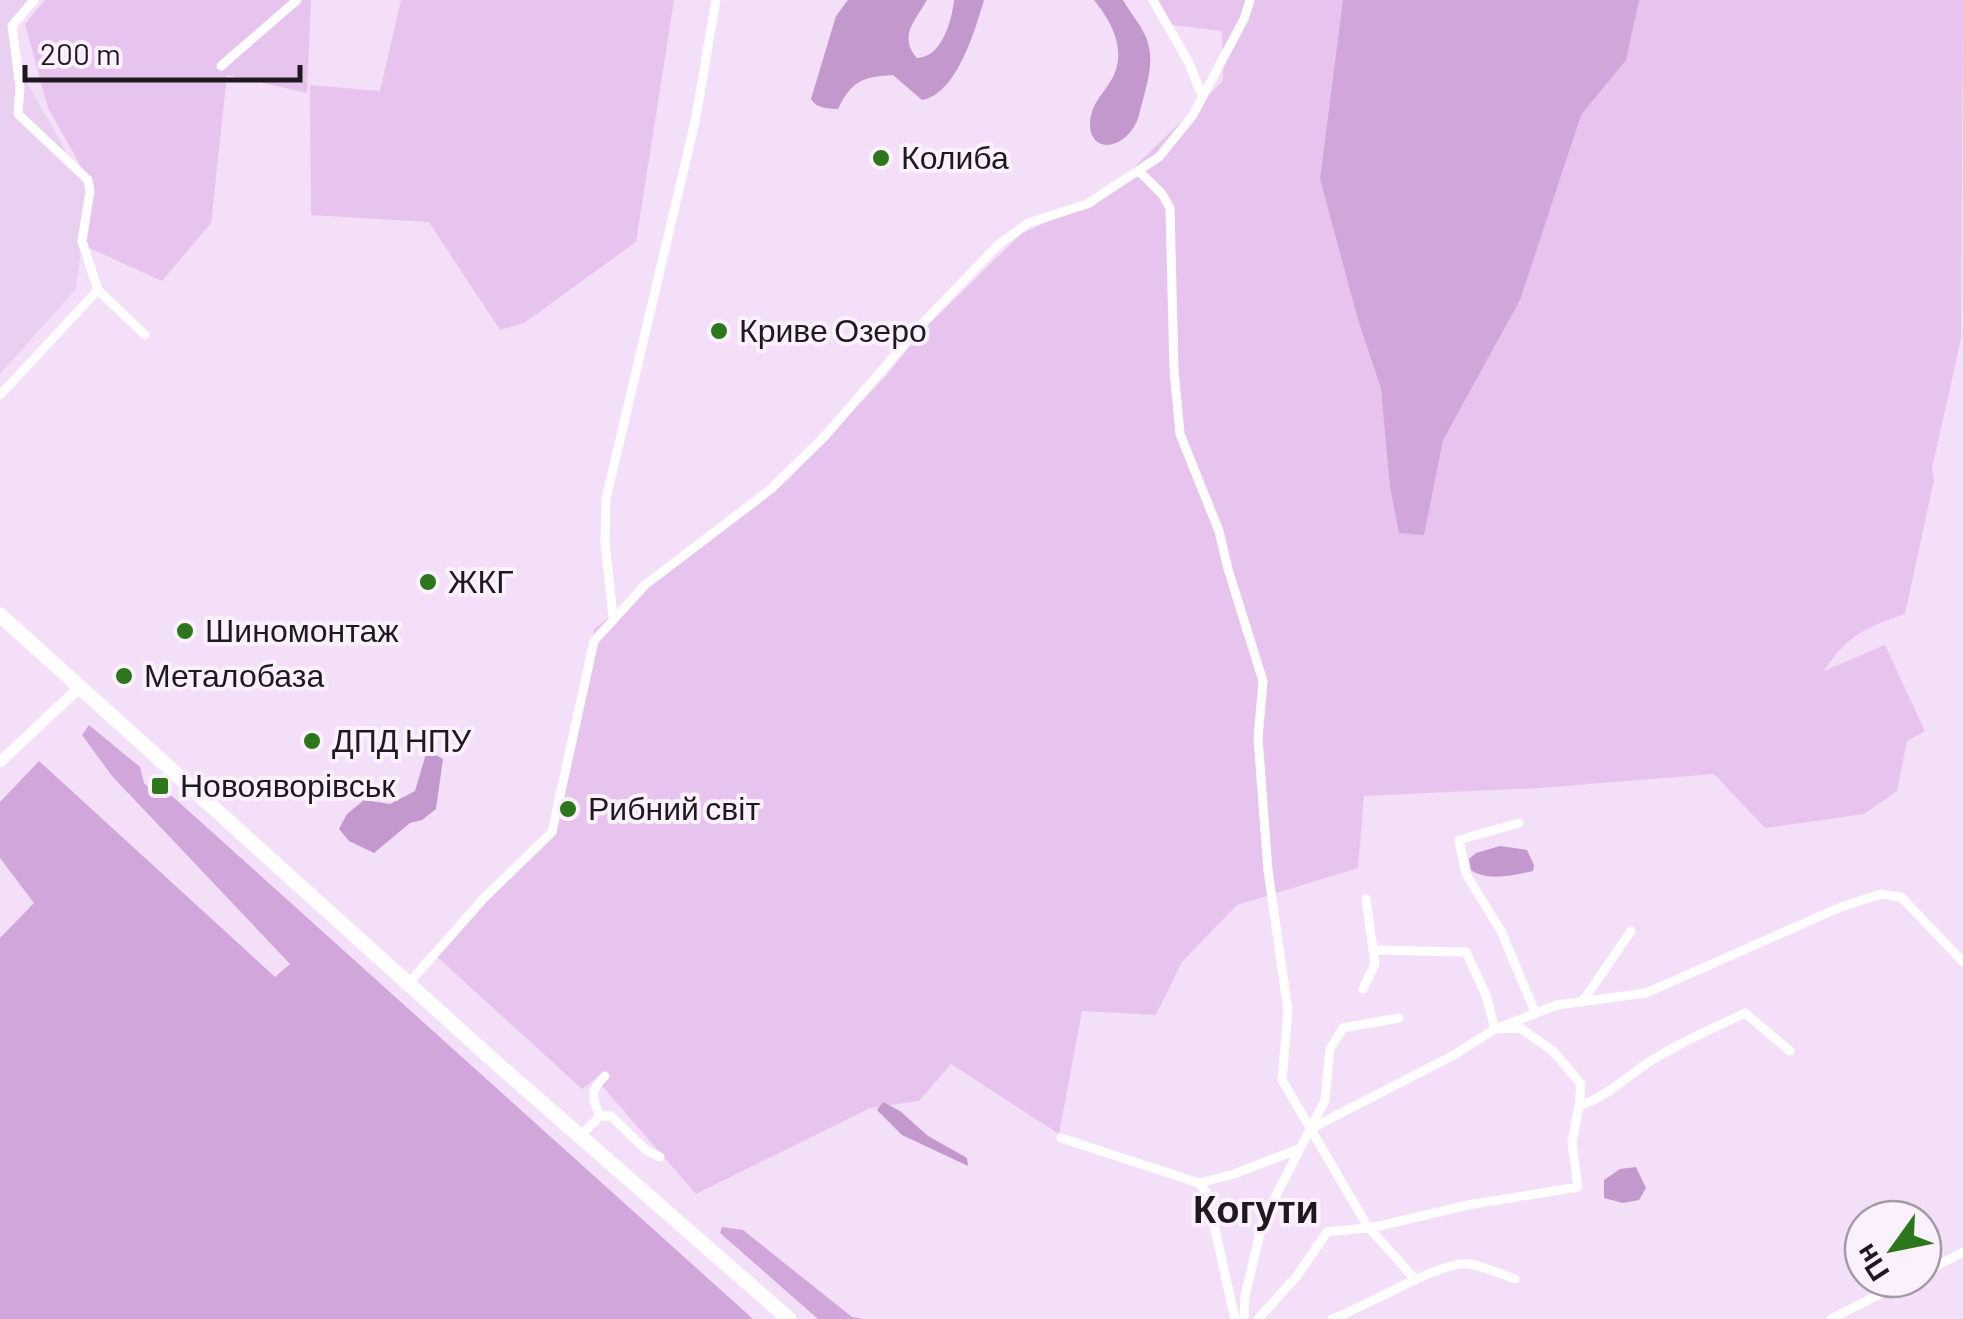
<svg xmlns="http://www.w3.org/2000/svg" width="1963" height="1319" font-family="Barlow,sans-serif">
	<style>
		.built { fill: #ead0f0 }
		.green { fill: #e7c4ee }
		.forest { fill: #d1a6da }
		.water { fill: #c398cc }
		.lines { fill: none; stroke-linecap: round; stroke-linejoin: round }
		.minor { stroke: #fff; stroke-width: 9 }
		.tertiary { stroke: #fff; stroke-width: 11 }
		.trunk { stroke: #fff; stroke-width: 15 }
		.poi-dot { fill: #2c761b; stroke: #faf1fc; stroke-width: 4 }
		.labels { text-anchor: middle; stroke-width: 8; stroke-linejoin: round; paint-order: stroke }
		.poi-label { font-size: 32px; fill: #201821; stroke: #faf1fc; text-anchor: start }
		.quarter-label { font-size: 38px; font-weight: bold; fill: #201821; stroke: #faf1fc }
	</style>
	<rect width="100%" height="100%" fill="#f4dff9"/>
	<!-- built -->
	<path class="built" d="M 0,0 L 30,0 L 12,22 L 21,72 L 87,189 L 88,196 L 76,289 L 0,374 Z"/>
	<!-- green -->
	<path class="green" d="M 45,0 L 311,0 L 307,93 L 227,75 L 211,223 L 162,281 L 85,246 L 93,199 L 78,161 L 48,108 L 25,24 Z
		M 401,0 L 674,0 L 636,242 L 524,323 L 500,330 L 429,222 L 311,215 L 310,85 L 380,91 Z
		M 1155,0 L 1963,0 L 1961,339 L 1932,468 L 1934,480 L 1905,614 C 1865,628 1847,635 1824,671 L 1885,645 L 1925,731 L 1907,741 L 1897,791 L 1864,814 L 1765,828 L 1714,774 L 1539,788 L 1364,796 L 1358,868 L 1237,905 L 1182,962 L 1156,1015 L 1082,1011 L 1059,1134 L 951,1064 L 919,1101 L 870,1108 L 696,1194 L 596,1079 L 582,1089 L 435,955 L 558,825 L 594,629 L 791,476 L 886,376 L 922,331 L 1021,234 L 1072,210 L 1093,207 L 1223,81 L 1222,31 L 1172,25 Z"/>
	<!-- forest -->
	<path class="forest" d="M 1343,0 L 1639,0 L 1626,60 L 1581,115 L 1520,300 L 1443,440 L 1424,535 L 1399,533 L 1390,487 L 1381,388 L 1359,323 L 1320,179 Z
		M 89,725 L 140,767 L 144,783 L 153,792 L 172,796 L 753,1319 L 0,1319 L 0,938 L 34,903 L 0,858 L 0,802 L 39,761 L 275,977 L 290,964 L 112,776 L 82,735 Z
		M 722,1227 L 743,1230 L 852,1317 L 863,1319 L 818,1319 L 720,1233 Z"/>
	<!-- water -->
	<path class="water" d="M 848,0 L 927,0 C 915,21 898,36 917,58 C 941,58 952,21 954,0 L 984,0 C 975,30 957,94 922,100 L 893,75 C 863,77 852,80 838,109 C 827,108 817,109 811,99 L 836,16 Z
		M 1094,0 L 1123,0 C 1129,11 1138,21 1144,33 C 1158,59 1145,89 1139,115 C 1130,148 1091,157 1090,125 C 1090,104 1104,94 1113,77 C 1127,49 1111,21 1094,0 Z
		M 427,750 L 443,759 L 436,809 L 422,820 L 410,823 L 374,853 L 349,841 L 339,829 L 347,814 L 364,800 L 390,804 L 415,791 Z
		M 1500,846 L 1527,850 L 1534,865 L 1533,871 C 1513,875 1489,882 1471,870 L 1469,859 L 1476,853 Z
		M 883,1102 L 900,1111 L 928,1136 L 967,1158 L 968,1166 L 902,1135 L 877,1110 Z
		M 1636,1167 L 1646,1188 L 1639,1200 L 1623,1203 L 1604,1198 L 1604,1180 L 1620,1169 Z"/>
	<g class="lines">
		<!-- minor -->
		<path class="minor" d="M 1153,0 L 1189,63 L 1202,96
			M 221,66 L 297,0
			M 1139,171 L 1162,194 L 1170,208 L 1174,370 L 1180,434 L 1219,531 L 1228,569 L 1263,681 L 1258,738 L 1268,870 L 1288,1011 L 1282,1080 L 1368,1227 L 1416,1280
			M 98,290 L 145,335
			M 0,395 L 98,290 L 82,241 L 90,191 L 88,180 L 18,114 L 20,87 L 12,26 L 34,0
			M 613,616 L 605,542 L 606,499 L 695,122 L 716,0
			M 1519,823 L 1459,840 L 1466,874 L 1501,931 L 1535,1012
			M 1366,899 L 1373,950 L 1466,952 L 1486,995 L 1495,1029 L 1520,1028 L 1553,1051 L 1581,1084 L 1579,1106
			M 409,983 L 484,898 L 552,832 L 594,641 L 645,585 L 771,489 L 825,436 L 922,324 L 998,245 L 1028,223 L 1087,204 L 1159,157 L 1193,115 L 1244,19 L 1250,0
			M 1363,989 L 1375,964 L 1373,950
			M 1583,1001 L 1631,931
			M 600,1116 L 611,1116 L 646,1150 L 660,1157
			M 1311,1127 L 1325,1100 L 1330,1049 L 1343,1028 L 1399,1018
			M 580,1136 L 600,1116 C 592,1098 589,1091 605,1076
			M 1061,1138 L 1199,1183 L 1207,1193 L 1235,1319
			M 1199,1183 L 1234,1174 L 1299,1149
			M 1923,1273 L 1963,1252
			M 1244,1319 L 1245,1296 L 1263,1221 L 1310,1129 L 1454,1055 L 1495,1029 L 1557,1005 L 1646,993 L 1841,907 L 1881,894 L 1901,897 L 1963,962
			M 1258,1319 L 1297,1276 L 1327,1232 L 1375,1227 L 1468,1205 L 1578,1187 L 1572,1143 L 1579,1106 C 1606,1097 1624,1079 1646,1064 C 1676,1044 1712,1029 1745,1013 L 1790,1051
			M 1332,1319 C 1365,1308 1442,1259 1470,1264 C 1485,1267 1501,1274 1515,1279
			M 1831,1319 L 1910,1279"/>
		<!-- tertiary -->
		<path class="tertiary" d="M 0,762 L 80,687"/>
		<!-- trunk -->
		<path class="trunk" d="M 0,615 L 494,1061 L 789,1319"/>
	</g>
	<!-- markers -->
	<g class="poi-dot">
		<circle cx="881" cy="158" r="10"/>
		<circle cx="719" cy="331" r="10"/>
		<circle cx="428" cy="582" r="10"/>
		<circle cx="185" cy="631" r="10"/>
		<circle cx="124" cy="676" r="10"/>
		<circle cx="312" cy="741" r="10"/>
		<rect x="150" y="776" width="20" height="20" rx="5"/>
		<circle cx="568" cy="809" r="10"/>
	</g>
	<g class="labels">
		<!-- poi labels -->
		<g class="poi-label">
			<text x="901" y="169">Колиба</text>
			<text x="739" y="342">Криве Озеро</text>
			<text x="448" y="593">ЖКГ</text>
			<text x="205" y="642">Шиномонтаж</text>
			<text x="144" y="687">Металобаза</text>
			<text x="332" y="752">ДПД НПУ</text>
			<text x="180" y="797">Новояворівськ</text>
			<text x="588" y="820">Рибний світ</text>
		</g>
		<!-- quarter labels -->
		<g class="quarter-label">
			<text x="1256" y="1223">Когути</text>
		</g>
	</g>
	<!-- north arrow -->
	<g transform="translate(1893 1249) rotate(237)"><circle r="48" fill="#faf1fc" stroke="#a39aa4" stroke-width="2.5"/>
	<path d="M0-8L18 38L0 25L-18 38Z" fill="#2c761b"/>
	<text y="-15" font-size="28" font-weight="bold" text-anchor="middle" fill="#201821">Пн</text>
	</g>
	<!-- scale -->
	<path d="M25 65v15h275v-15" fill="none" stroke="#201821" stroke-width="5"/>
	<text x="40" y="65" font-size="30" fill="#201821" stroke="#faf1fc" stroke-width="8" paint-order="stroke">200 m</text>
</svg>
